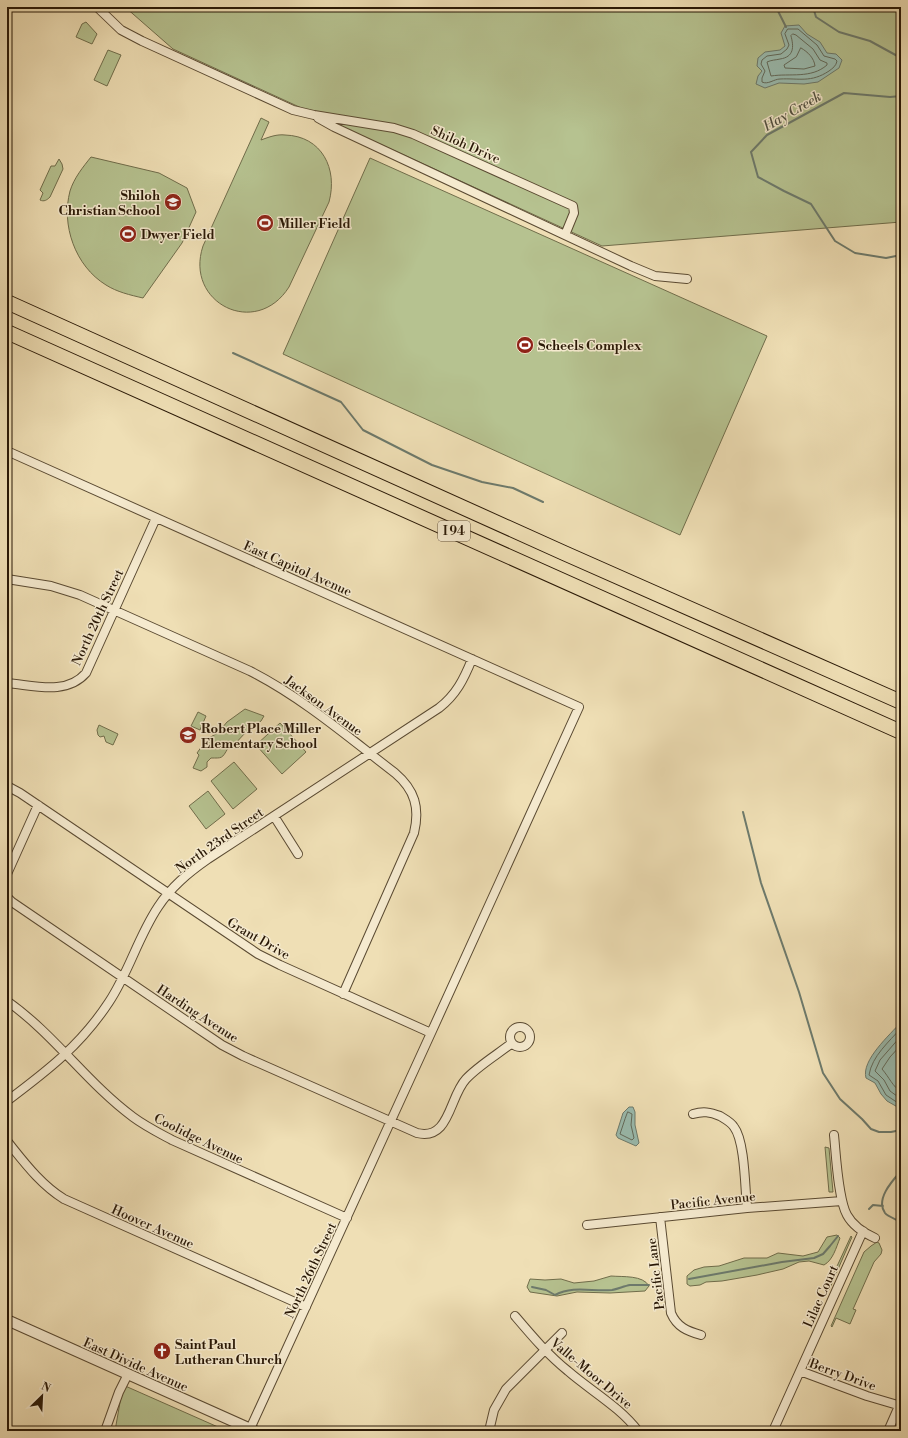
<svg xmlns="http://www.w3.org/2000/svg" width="908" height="1438" font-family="'Libre Bodoni',serif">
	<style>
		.green { fill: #b6c290; stroke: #706d4b }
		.water { fill: #9abcb0; stroke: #6d7a6c }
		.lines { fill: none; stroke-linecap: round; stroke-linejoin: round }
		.shore { stroke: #626a5b; stroke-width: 1 }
		.stream { stroke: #6d7a6c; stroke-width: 2 }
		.minor-casing { stroke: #5a4a32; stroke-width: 10 }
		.tertiary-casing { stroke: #5a4a32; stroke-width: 12 }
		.motorway-casing { stroke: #291806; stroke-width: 16 }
		.minor { stroke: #f5eacf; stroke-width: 8 }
		.tertiary { stroke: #f5eacf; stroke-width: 10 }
		.motorway { stroke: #efdfb5; stroke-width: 14 }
		.labels { text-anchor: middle; stroke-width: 3; stroke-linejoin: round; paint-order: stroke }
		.shield { fill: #f5eacf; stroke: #665742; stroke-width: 1 }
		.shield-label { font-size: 12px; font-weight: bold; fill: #291806 }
		.street-label { font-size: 13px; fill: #291806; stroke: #f5eacf }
		.poi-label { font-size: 13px; font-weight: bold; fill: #291806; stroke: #f5eacf; text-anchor: start }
		.water-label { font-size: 14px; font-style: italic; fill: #515142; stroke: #f5eacf }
	</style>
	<rect width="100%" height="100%" fill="#efdfb5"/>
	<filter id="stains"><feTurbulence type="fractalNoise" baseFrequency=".005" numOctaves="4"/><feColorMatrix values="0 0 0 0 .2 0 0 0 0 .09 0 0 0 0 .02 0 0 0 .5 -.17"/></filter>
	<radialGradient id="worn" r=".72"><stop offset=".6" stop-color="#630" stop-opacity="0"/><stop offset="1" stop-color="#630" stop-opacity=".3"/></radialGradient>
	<!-- green -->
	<path class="green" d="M 125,7 L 901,7 L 901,222 L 602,246 L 173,49 Z
		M 86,22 L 97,34 L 92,44 L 76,37 L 82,24 Z
		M 108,50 L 121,55 L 107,86 L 94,80 Z
		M 261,118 L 269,122 L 261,140 C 269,137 277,134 285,135 C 322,136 338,169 329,202 L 289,287 C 256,339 184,303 203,246 Z
		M 91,157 L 159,173 L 187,188 L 196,212 L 182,243 L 143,298 C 130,295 117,292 106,285 C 75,266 61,225 70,191 C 74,178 83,167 91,157 Z
		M 370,158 L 767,336 L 680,535 L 283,354 Z
		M 59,159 L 62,164 L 63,169 L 50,197 C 47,200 44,202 40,200 L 43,193 L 40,190 L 51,166 L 55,166 Z
		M 245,709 L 264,716 L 261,721 L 246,732 L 233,746 L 228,748 C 222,759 222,758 211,758 L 207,762 L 207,767 L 201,771 L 193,768 L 199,755 L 197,753 L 207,739 L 216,734 L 220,728 L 222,728 L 227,722 Z
		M 198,712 L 206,716 L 200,730 L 191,726 Z
		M 280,723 L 306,752 L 282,774 L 256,745 Z
		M 99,725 L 118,734 L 113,745 L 106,742 L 104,736 L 100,737 L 98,735 L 97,730 Z
		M 234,762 L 257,789 L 233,809 L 211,781 Z
		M 208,791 L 225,814 L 206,829 L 189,806 Z
		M 825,1147 L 829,1148 L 833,1192 L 829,1192 Z
		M 837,1235 L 840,1238 C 836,1248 833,1260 824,1265 L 809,1261 L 799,1262 L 783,1269 L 757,1275 L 722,1281 L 706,1282 L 700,1285 L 690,1286 L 687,1284 L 687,1276 L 694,1270 L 704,1267 L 719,1266 L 744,1258 L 767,1258 L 778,1253 L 803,1256 L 818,1252 L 827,1237 Z
		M 851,1236 L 852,1237 L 829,1290 L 826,1290 Z
		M 877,1242 L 879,1243 L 882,1250 L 881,1254 L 874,1262 L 854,1307 L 853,1309 L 856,1310 L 850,1324 L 836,1318 L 832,1327 L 831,1326 L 864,1252 L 871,1246 Z
		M 611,1276 C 623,1277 643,1275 649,1286 L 645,1291 L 610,1293 L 577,1292 L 557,1296 L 530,1292 L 527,1287 L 530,1279 L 545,1280 L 561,1279 L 574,1283 L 594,1281 Z
		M 123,1385 L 227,1431 L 115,1431 Z"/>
	<!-- water -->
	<path class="water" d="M 799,25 L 807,34 L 820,42 L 827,53 L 836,54 L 842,60 L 839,68 L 818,82 L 804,84 L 779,83 L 765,88 L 756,84 L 758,76 L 762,71 L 757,66 L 758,58 L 765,52 L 780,50 L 785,46 L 781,33 L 785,26 Z
		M 901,1022 L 901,1109 L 887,1101 L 881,1094 L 875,1083 L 866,1078 C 861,1060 890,1035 901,1022 Z
		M 629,1107 L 633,1107 L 635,1112 L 635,1125 L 639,1143 L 636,1146 L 618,1138 L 616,1135 L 623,1113 Z"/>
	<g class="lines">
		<!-- shore -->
		<path class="shore" d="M 788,29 L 798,29 L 817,45 L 824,56 L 835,59 L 837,61 C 836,66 833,68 829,71 C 811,83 799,78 780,79 C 774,79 768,85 762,82 L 762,78 L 765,71 L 761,64 L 762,60 L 767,56 L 781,54 L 787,49 L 789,45 L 785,34 Z
			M 793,34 L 796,35 L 813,49 L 820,60 L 827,63 L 827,65 C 811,79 790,73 771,76 L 767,62 C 771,60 776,60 780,59 C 794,57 794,47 791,36 Z
			M 801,48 C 808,52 814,58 815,66 L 804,69 L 785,68 L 784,65 L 796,57 Z
			M 901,1028 C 889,1042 872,1056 869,1075 L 878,1081 L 886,1095 L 901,1105
			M 901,1036 L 880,1060 L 875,1071 L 884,1080 L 890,1091 L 901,1099
			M 901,1045 L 890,1057 L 882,1069 C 889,1077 893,1087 901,1092
			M 628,1112 L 632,1114 L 631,1125 L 634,1138 L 632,1140 L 620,1134 L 625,1119 Z"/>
		<!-- stream -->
		<path class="stream" d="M 776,7 L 786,27
			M 813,7 L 816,17 L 839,32 L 870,41 L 901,58
			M 901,96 L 890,97 L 844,93 L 767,135 L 751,152 L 758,177 L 784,191 L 811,204 L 835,241 L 855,253 L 886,258 L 901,255
			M 233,353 L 341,402 L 363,430 L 432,465 L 482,482 L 513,488 L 543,502
			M 743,812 L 761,883 L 799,992 L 823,1073 L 840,1099 L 862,1119 L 871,1129 L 879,1132 L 891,1132 L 901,1130
			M 901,1171 C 893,1180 875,1199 885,1213 C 888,1217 896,1219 901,1222
			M 869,1209 L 873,1205 L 883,1206
			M 689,1279 L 782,1262 L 814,1258 L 823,1254 L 830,1246 L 838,1236
			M 532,1287 L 546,1290 L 555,1295 C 574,1285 592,1292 612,1290 C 618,1289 624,1286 630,1285 C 636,1285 643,1285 649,1285"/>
		<defs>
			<path id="minor" d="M 97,7 L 121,30 L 142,41 L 293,110 L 314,115 L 394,128 L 413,134 L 573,206 L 574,213 L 565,235
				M 318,118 L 334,127 L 631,266 L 655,276 L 687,279
				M 7,451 L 579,707 L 431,1033
				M 7,579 L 51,586 L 80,595 L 250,671 C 303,698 348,737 395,773 C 415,790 420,808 414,833 L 343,994
				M 7,683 C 33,685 66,696 86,673 L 156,518
				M 7,786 L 20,793 L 258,954 L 280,965 L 431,1033 L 250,1429
				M 274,816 L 298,854
				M 7,874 L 38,805
				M 7,897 L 12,902 L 222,1045 L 243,1056 L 417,1133 C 450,1141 449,1097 466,1079 C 478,1066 498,1054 512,1043
				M 7,1001 C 54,1034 87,1083 133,1117 C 145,1126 159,1133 172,1140 L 347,1218
				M510 1037a10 10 0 1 1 20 0a10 10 0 1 1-20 0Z
				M 7,1101 C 47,1071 81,1045 109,1002 C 129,972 138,937 158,907 C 171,887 188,873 208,859 L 439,708 C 456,695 464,679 472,659
				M 693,1114 C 703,1111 710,1112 720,1116 C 725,1119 731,1122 734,1127 C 745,1141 745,1189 747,1208
				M 834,1135 C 836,1154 838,1199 847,1215 C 853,1226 864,1233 875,1238
				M 7,1141 C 24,1162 40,1184 64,1199 L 306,1307
				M 660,1217 L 671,1313 C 677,1327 687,1331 701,1335
				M 587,1225 L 747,1208 L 842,1201
				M 515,1316 C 532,1336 548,1355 568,1371 C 591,1391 620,1407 638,1431
				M 800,1371 L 867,1396 L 901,1406
				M 105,1431 L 119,1392 L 128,1374
				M 489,1431 L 494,1410 L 506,1389 L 562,1333
				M 773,1431 L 863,1231
				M 888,1431 L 899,1406"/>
			<path id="tertiary" d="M 7,1320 L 255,1431"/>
			<path id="motorway" d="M 7,302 L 564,553 L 901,702
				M 7,332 L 901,732"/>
		</defs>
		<!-- minor casing -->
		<use href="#minor" class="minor-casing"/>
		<!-- tertiary casing -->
		<use href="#tertiary" class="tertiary-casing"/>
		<!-- motorway casing -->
		<use href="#motorway" class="motorway-casing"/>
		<!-- minor -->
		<use href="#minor" class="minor"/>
		<!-- tertiary -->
		<use href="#tertiary" class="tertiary"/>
		<!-- motorway -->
		<use href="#motorway" class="motorway"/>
	</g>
	<!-- icons -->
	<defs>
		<symbol id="school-disc" viewBox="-11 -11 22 22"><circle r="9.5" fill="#8f2418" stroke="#f5eacf"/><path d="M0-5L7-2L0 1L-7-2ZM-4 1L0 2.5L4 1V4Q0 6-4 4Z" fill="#fff"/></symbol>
		<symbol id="stadium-disc" viewBox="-11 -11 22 22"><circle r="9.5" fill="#8f2418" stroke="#f5eacf"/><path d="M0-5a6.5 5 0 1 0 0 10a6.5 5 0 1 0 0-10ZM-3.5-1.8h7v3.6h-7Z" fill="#fff"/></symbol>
		<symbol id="church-disc" viewBox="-11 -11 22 22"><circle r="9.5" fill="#8f2418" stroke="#f5eacf"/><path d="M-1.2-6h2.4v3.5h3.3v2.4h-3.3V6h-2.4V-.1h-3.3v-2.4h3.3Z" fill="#fff"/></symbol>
	</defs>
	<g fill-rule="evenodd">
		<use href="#school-disc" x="163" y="192" width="20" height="20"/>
		<use href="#stadium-disc" x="255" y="213" width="20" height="20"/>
		<use href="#stadium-disc" x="118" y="224" width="20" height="20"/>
		<use href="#stadium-disc" x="515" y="335" width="20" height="20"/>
		<use href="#school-disc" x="178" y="725" width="20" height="20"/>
		<use href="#church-disc" x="152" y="1341" width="20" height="20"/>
	</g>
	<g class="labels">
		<!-- shield labels -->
		<rect class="shield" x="438" y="521" width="32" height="20" rx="3"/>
		<g class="shield-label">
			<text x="454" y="535">I 94</text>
		</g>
		<!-- street labels -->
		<g class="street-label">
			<text transform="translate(466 144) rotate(24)" y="5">Shiloh Drive</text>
			<text transform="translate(298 568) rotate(24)" y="5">East Capitol Avenue</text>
			<text transform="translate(97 617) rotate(-65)" y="5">North 20th Street</text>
			<text transform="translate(324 705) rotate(36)" y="5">Jackson Avenue</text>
			<text transform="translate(219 840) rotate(-35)" y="5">North 23rd Street</text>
			<text transform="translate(259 938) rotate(30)" y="5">Grant Drive</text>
			<text transform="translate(198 1013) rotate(33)" y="5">Harding Avenue</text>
			<text transform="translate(199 1138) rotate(26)" y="5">Coolidge Avenue</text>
			<text transform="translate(713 1200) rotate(-6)" y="5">Pacific Avenue</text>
			<text transform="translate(153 1226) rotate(24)" y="5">Hoover Avenue</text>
			<text transform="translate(310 1270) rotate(-65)" y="5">North 26th Street</text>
			<text transform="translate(655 1274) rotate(-97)" y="5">Pacific Lane</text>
			<text transform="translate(820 1296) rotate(-66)" y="5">Lilac Court</text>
			<text transform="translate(136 1364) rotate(24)" y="5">East Divide Avenue</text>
			<text transform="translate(592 1373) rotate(40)" y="5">Valle-Moor Drive</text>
			<text transform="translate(843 1374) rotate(20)" y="5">Berry Drive</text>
		</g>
		<!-- poi labels -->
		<g class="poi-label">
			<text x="160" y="200" text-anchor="end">Shiloh<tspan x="160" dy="15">Christian School</tspan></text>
			<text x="278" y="228">Miller Field</text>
			<text x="141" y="239">Dwyer Field</text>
			<text x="538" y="350">Scheels Complex</text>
			<text x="201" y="733">Robert Place Miller<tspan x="201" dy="15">Elementary School</tspan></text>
			<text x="175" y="1349">Saint Paul<tspan x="175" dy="15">Lutheran Church</tspan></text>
		</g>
		<!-- water labels -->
		<g class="water-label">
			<text transform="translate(792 111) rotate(-30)" y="5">Hay Creek</text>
		</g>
	</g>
	<!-- margin -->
	<rect width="908" height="1438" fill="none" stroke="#efdfb5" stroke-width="24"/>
	<rect x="8" y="8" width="892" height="1422" fill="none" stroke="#291806" stroke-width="2"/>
	<rect x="12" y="12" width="884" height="1414" fill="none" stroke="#291806"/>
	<!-- north arrow -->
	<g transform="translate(42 1396) rotate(24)" stroke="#f5eacf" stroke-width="3" paint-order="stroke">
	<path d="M0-3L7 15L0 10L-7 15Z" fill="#291806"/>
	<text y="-6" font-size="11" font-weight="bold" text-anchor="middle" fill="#291806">N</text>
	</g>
	<rect width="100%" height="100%" filter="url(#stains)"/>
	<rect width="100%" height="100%" fill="url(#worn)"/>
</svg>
